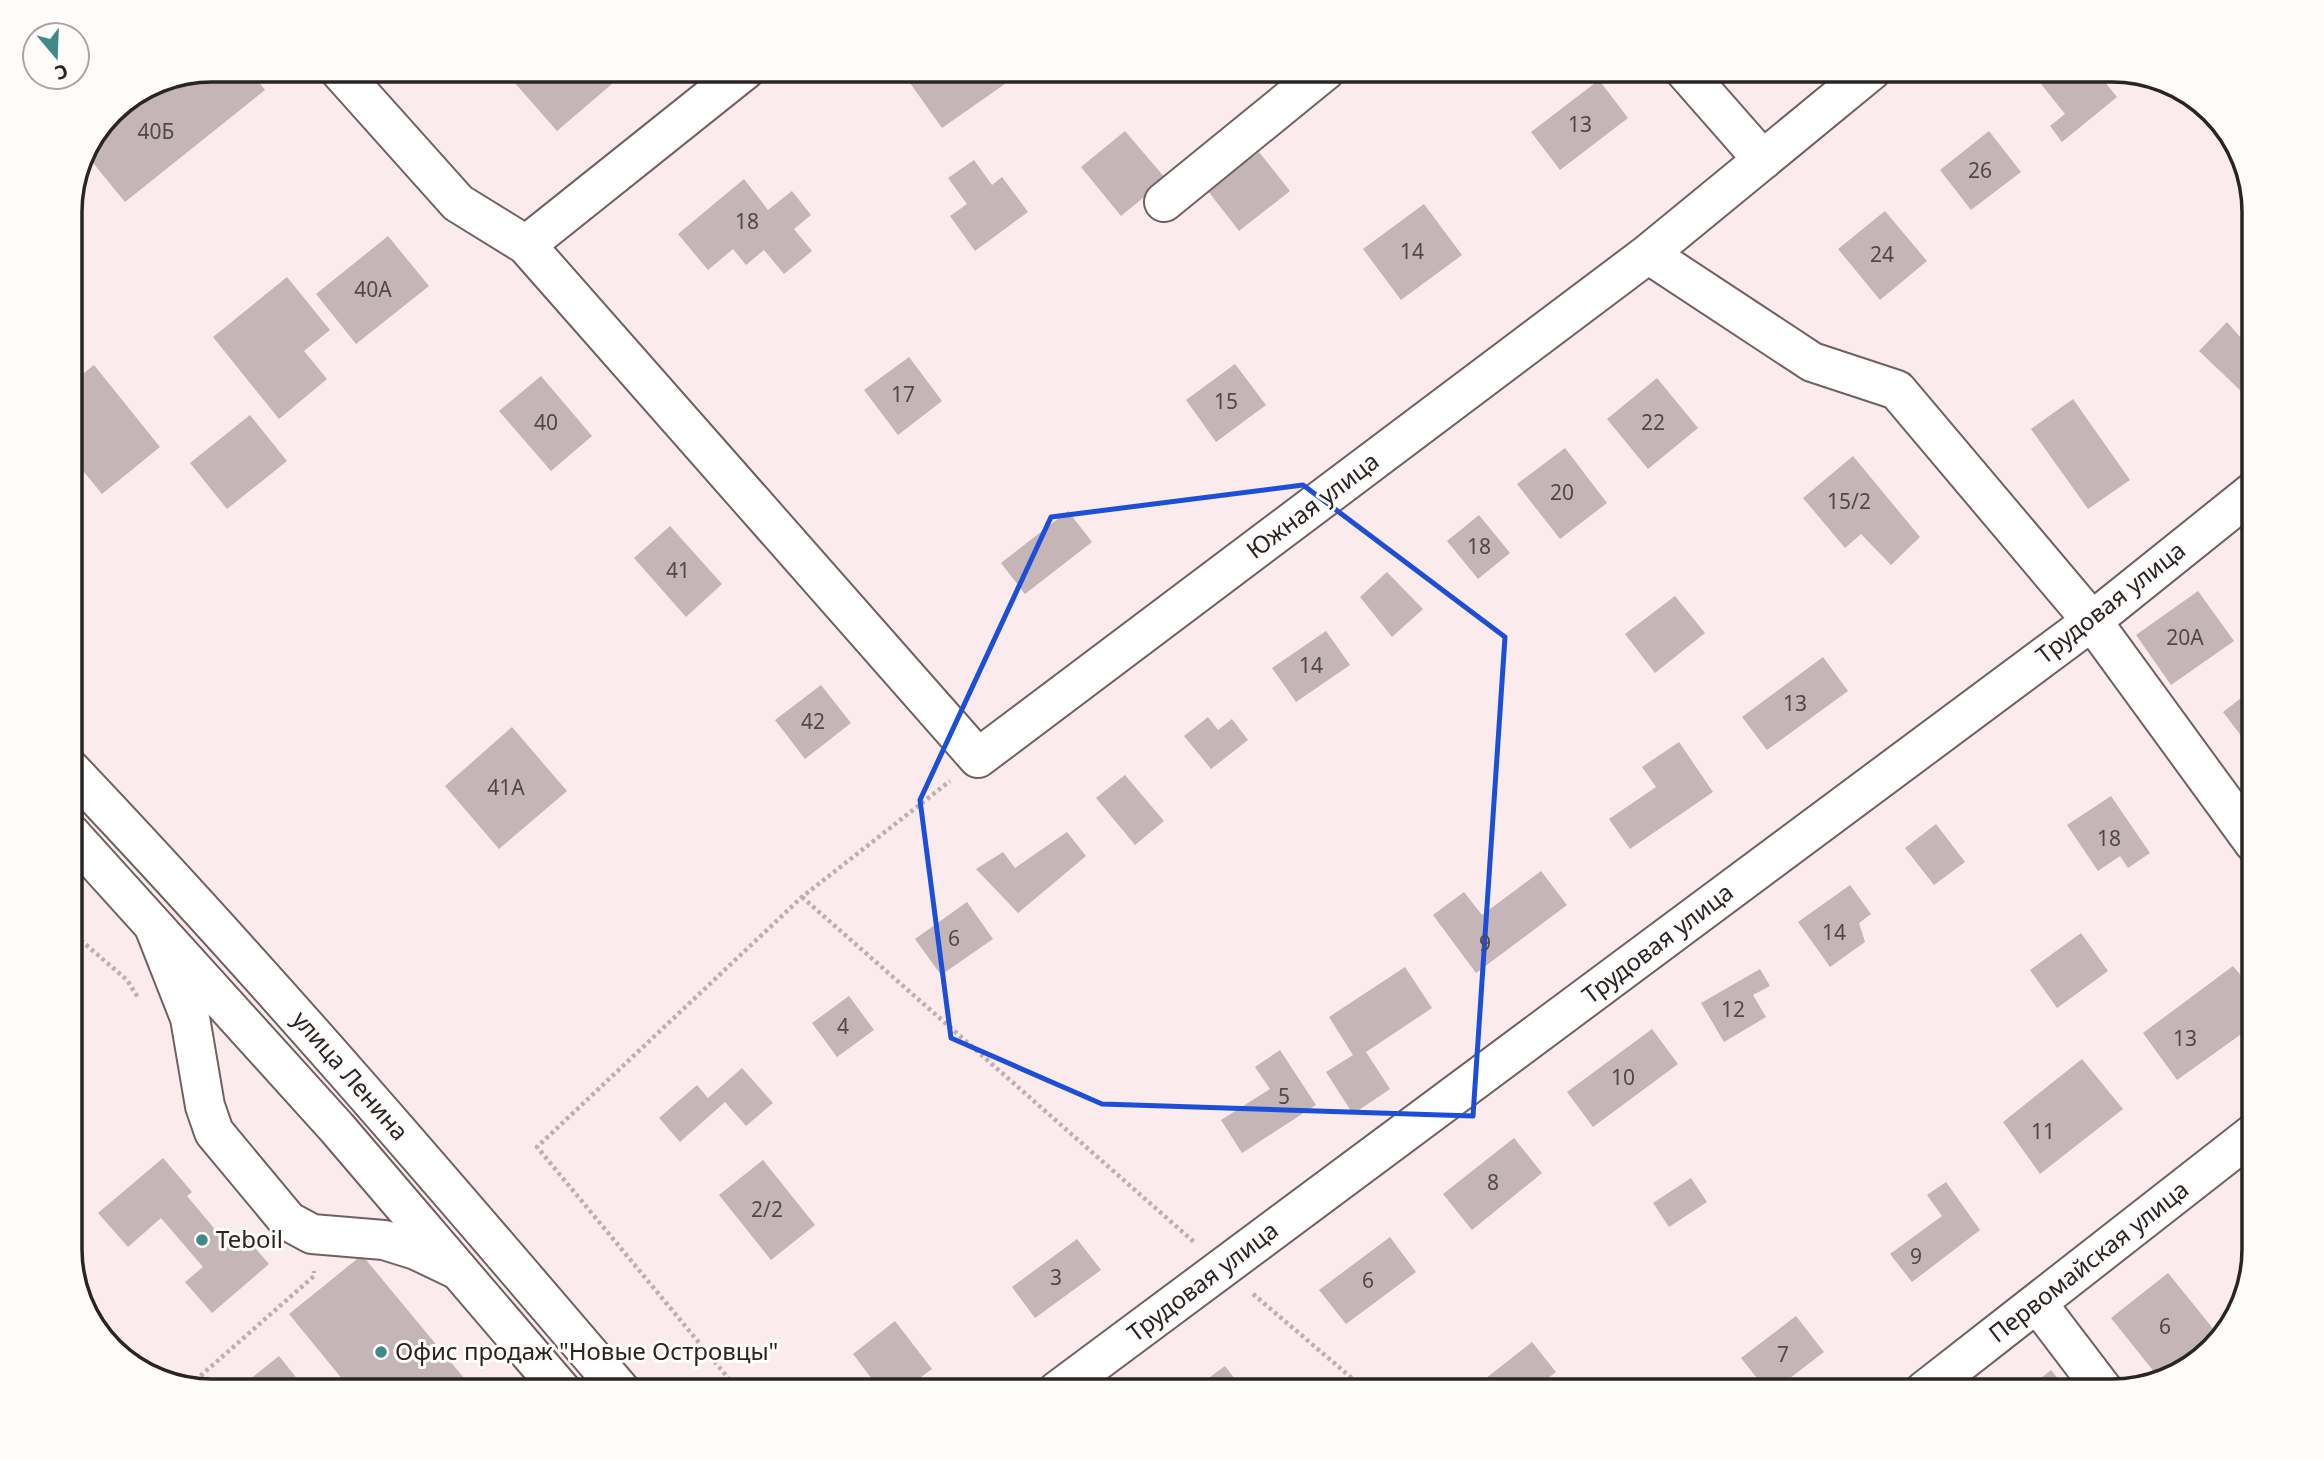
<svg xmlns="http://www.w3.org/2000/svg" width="2324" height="1461" font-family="'Noto Sans',sans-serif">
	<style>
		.building { fill: #c5b5b6 }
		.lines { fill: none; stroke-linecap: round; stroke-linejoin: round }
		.minor-casing { stroke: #6f6162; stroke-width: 42 }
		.major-casing { stroke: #6f6162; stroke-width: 42 }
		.path { stroke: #bcafb0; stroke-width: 4.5; stroke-dasharray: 3.5 3.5; stroke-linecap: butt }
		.minor { stroke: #fff; stroke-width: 38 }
		.major { stroke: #fff; stroke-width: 38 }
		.marked { fill: none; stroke: #1d4ed8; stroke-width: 5; stroke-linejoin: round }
		.poi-dot { fill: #428a88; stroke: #fffcfc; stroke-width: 2.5 }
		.labels { text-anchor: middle; stroke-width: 6; stroke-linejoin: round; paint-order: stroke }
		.number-label { font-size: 21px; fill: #514848 }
		.street-label { font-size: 24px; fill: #2a2424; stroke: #fffcfc }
		.poi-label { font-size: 24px; fill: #2a2424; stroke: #fffcfc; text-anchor: start }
		.rim { fill: none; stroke: #2a2424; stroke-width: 3.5 }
	</style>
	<rect width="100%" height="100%" fill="#fbebec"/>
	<!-- building -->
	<path class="building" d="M 212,70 L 249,70 L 265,90 L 125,202 L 84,152 L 112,111 L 158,81 Z
		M 527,70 L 614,70 L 620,77 L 557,131 L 514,82 Z
		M 914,70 L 1021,70 L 1022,72 L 942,128 L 905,76 Z
		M 2058,70 L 2095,70 L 2117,97 L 2062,142 L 2050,126 L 2065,114 L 2041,84 Z
		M 1599,80 L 1628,118 L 1560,170 L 1531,132 Z
		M 1125,131 L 1166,179 L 1121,216 L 1081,167 Z
		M 1989,131 L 2021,172 L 1971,210 L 1940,170 Z
		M 1259,152 L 1290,191 L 1239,231 L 1208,191 Z
		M 974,160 L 992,185 L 1002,177 L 1028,212 L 975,251 L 950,216 L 967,204 L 948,178 Z
		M 744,179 L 768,210 L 792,191 L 811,215 L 794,229 L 812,251 L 784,274 L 764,250 L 746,265 L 733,249 L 708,270 L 678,234 Z
		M 1424,204 L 1462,255 L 1401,300 L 1363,249 Z
		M 1885,211 L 1927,261 L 1880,300 L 1838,249 Z
		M 388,236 L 429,286 L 356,344 L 316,294 Z
		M 287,277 L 330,330 L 304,351 L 327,379 L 279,419 L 213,337 Z
		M 2227,322 L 2254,353 L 2254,383 L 2243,393 L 2199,351 Z
		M 909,357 L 942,401 L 898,435 L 864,390 Z
		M 1235,364 L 1266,405 L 1216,442 L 1186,400 Z
		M 94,365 L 160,447 L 102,494 L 70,455 L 70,384 Z
		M 541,376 L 592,436 L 551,471 L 499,411 Z
		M 1657,378 L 1698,428 L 1648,469 L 1607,419 Z
		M 2073,399 L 2130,480 L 2088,509 L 2031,429 Z
		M 250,415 L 287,461 L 227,509 L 190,463 Z
		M 1565,448 L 1607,503 L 1560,539 L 1517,484 Z
		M 1853,456 L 1920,537 L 1891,565 L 1861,534 L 1845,548 L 1803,498 Z
		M 1068,511 L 1092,542 L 1025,594 L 1001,563 Z
		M 1479,515 L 1510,553 L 1478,579 L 1447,541 Z
		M 670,526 L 722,584 L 686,617 L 634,558 Z
		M 1387,572 L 1423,609 L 1392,637 L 1360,597 Z
		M 2198,591 L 2234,641 L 2171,685 L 2136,635 Z
		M 1675,596 L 1705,633 L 1655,673 L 1625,634 Z
		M 1326,631 L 1350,665 L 1296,702 L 1272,668 Z
		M 1823,657 L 1848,691 L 1767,750 L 1742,717 Z
		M 821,685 L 851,723 L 805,759 L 775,720 Z
		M 2254,688 L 2254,747 L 2251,749 L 2223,712 Z
		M 1208,717 L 1218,730 L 1232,719 L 1248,740 L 1211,769 L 1184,736 Z
		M 512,727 L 567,791 L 499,849 L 445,786 Z
		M 1679,742 L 1713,792 L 1630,849 L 1609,819 L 1656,787 L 1642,767 Z
		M 1125,775 L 1164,821 L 1135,845 L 1096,798 Z
		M 2111,796 L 2150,853 L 2128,868 L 2120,856 L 2098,871 L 2067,825 Z
		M 1936,824 L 1965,862 L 1934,885 L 1905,848 Z
		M 1067,832 L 1086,856 L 1018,913 L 976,869 L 1003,852 L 1015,868 Z
		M 1541,871 L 1567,905 L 1476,973 L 1433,915 L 1464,892 L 1482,915 Z
		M 1850,885 L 1871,914 L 1859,923 L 1865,942 L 1830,967 L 1798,922 Z
		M 967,902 L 993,939 L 941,975 L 915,939 Z
		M 2081,933 L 2108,971 L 2057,1008 L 2030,970 Z
		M 70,960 L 82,966 L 70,988 Z
		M 2233,966 L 2254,991 L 2254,1025 L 2177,1080 L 2143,1033 Z
		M 1405,967 L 1432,1008 L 1366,1052 L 1390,1089 L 1353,1114 L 1326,1072 L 1353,1055 L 1329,1017 Z
		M 1760,969 L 1770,986 L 1753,995 L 1766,1017 L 1724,1042 L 1701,1003 Z
		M 849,996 L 874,1030 L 837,1057 L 812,1023 Z
		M 1652,1029 L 1678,1064 L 1593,1127 L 1567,1092 Z
		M 1280,1050 L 1316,1105 L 1242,1153 L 1221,1120 L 1270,1089 L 1255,1067 Z
		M 2082,1059 L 2123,1109 L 2040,1174 L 2003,1122 Z
		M 742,1068 L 773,1103 L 746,1126 L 725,1102 L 680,1142 L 659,1118 L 697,1085 L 708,1098 Z
		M 1514,1138 L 1542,1173 L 1472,1230 L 1443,1194 Z
		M 163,1158 L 192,1192 L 187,1196 L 229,1246 L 243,1234 L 269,1264 L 212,1313 L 185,1282 L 203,1267 L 161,1218 L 128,1247 L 98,1213 Z
		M 763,1160 L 815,1225 L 771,1260 L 719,1195 Z
		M 1691,1178 L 1707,1202 L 1669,1227 L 1653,1203 Z
		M 1946,1182 L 1980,1230 L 1912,1282 L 1890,1254 L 1942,1216 L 1927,1195 Z
		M 1390,1237 L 1416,1272 L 1346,1324 L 1319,1290 Z
		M 1077,1239 L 1101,1270 L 1035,1318 L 1012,1287 Z
		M 362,1255 L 473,1389 L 471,1391 L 352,1391 L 289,1314 Z
		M 2168,1273 L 2219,1336 L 2183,1372 L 2159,1378 L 2111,1318 Z
		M 1796,1316 L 1824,1352 L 1773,1391 L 1767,1391 L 1741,1358 Z
		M 895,1321 L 932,1369 L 902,1391 L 881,1391 L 853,1354 Z
		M 1532,1342 L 1556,1372 L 1531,1391 L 1495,1391 L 1485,1379 Z
		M 279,1356 L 307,1391 L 250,1391 L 244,1384 Z
		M 1225,1366 L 1244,1391 L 1191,1391 Z
		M 2051,1370 L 2068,1391 L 2025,1391 Z"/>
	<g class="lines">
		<defs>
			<path id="minor" d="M 339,70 L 458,203 L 526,245 L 978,758 L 1648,254
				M 1684,70 L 1763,160
				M 1872,70 L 1648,254 L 1812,362 L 1897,390 L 2092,621 L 2254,843
				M 1164,202 L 1326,70
				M 526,245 L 745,70
				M 155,929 L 190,1018 L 205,1106 L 214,1132 L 288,1221 L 312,1234 L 384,1240 L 416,1250 L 458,1270
				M 2037,1303 L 2104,1391
				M 1057,1391 L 2092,621 L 2254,491
				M 1924,1391 L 2254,1133"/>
			<path id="major" d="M 70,769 C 261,970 441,1180 621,1391
				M 70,833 L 337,1128 L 562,1391"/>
		</defs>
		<!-- minor casing -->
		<use href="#minor" class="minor-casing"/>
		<!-- major casing -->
		<use href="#major" class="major-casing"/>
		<!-- path -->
		<path class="path" d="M 802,897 L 1194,1242
			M 70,931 L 127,980 L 139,999
			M 1253,1294 L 1367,1391
			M 190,1385 L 314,1276 L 314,1271
			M 739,1391 L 537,1147 L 802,897 L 950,781"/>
		<!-- minor -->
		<use href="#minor" class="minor"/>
		<!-- major -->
		<use href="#major" class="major"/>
	</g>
	<!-- marked area -->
	<path class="marked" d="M 1303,485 L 1505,637 L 1473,1116 L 1102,1104 L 951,1038 L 920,800 L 1051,517 Z"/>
	<!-- markers -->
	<g class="poi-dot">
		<circle cx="202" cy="1240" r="7"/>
		<circle cx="381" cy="1352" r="7"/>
	</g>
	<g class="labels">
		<!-- number labels -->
		<g class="number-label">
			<text x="1580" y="132">13</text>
			<text x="156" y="139">40Б</text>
			<text x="1980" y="178">26</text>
			<text x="747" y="229">18</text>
			<text x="1412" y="259">14</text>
			<text x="1882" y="262">24</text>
			<text x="373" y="297">40А</text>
			<text x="903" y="402">17</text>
			<text x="1226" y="409">15</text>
			<text x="546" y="430">40</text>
			<text x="1653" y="430">22</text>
			<text x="1562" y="500">20</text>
			<text x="1849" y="509">15/2</text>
			<text x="1479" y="554">18</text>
			<text x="678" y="578">41</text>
			<text x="2185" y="645">20А</text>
			<text x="1311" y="673">14</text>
			<text x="1795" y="711">13</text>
			<text x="813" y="729">42</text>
			<text x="506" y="795">41А</text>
			<text x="2109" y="846">18</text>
			<text x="1834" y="940">14</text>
			<text x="954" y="946">6</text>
			<text x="1485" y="951">9</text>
			<text x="1733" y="1017">12</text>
			<text x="843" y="1034">4</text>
			<text x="2185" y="1046">13</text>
			<text x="1623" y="1085">10</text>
			<text x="1284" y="1104">5</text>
			<text x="2043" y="1139">11</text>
			<text x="1493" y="1190">8</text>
			<text x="767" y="1217">2/2</text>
			<text x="1916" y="1264">9</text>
			<text x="1056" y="1285">3</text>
			<text x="1368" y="1288">6</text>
			<text x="2165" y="1334">6</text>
			<text x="1783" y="1362">7</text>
		</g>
		<!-- street labels -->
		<g class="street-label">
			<text transform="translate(1313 506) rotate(-37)" y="8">Южная улица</text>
			<text transform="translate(2111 603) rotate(-38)" y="8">Трудовая улица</text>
			<text transform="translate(1658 944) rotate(-37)" y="8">Трудовая улица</text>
			<text transform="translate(350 1076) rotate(49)" y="8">улица Ленина</text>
			<text transform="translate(2089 1262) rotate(-38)" y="8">Первомайская улица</text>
			<text transform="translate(1203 1282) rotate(-37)" y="8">Трудовая улица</text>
		</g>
		<!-- poi labels -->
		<g class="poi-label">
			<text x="216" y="1248">Teboil</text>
			<text x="395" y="1360">Офис продаж "Новые Островцы"</text>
		</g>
	</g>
	<!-- crop -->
	<path d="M0 0H2324V1461H0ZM212 82H2112A130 130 0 0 1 2242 212V1249A130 130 0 0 1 2112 1379H212A130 130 0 0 1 82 1249V212A130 130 0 0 1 212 82Z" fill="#fffcfc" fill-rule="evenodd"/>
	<path class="rim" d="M212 82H2112A130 130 0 0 1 2242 212V1249A130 130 0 0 1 2112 1379H212A130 130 0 0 1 82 1249V212A130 130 0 0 1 212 82Z"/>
	<!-- north arrow -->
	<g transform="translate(56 56) rotate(161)"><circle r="33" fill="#fffcfc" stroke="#aaa6a6" stroke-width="2"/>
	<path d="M0-5L12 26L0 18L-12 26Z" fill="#428a88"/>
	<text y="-10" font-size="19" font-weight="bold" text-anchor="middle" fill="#2a2424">С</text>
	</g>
</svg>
